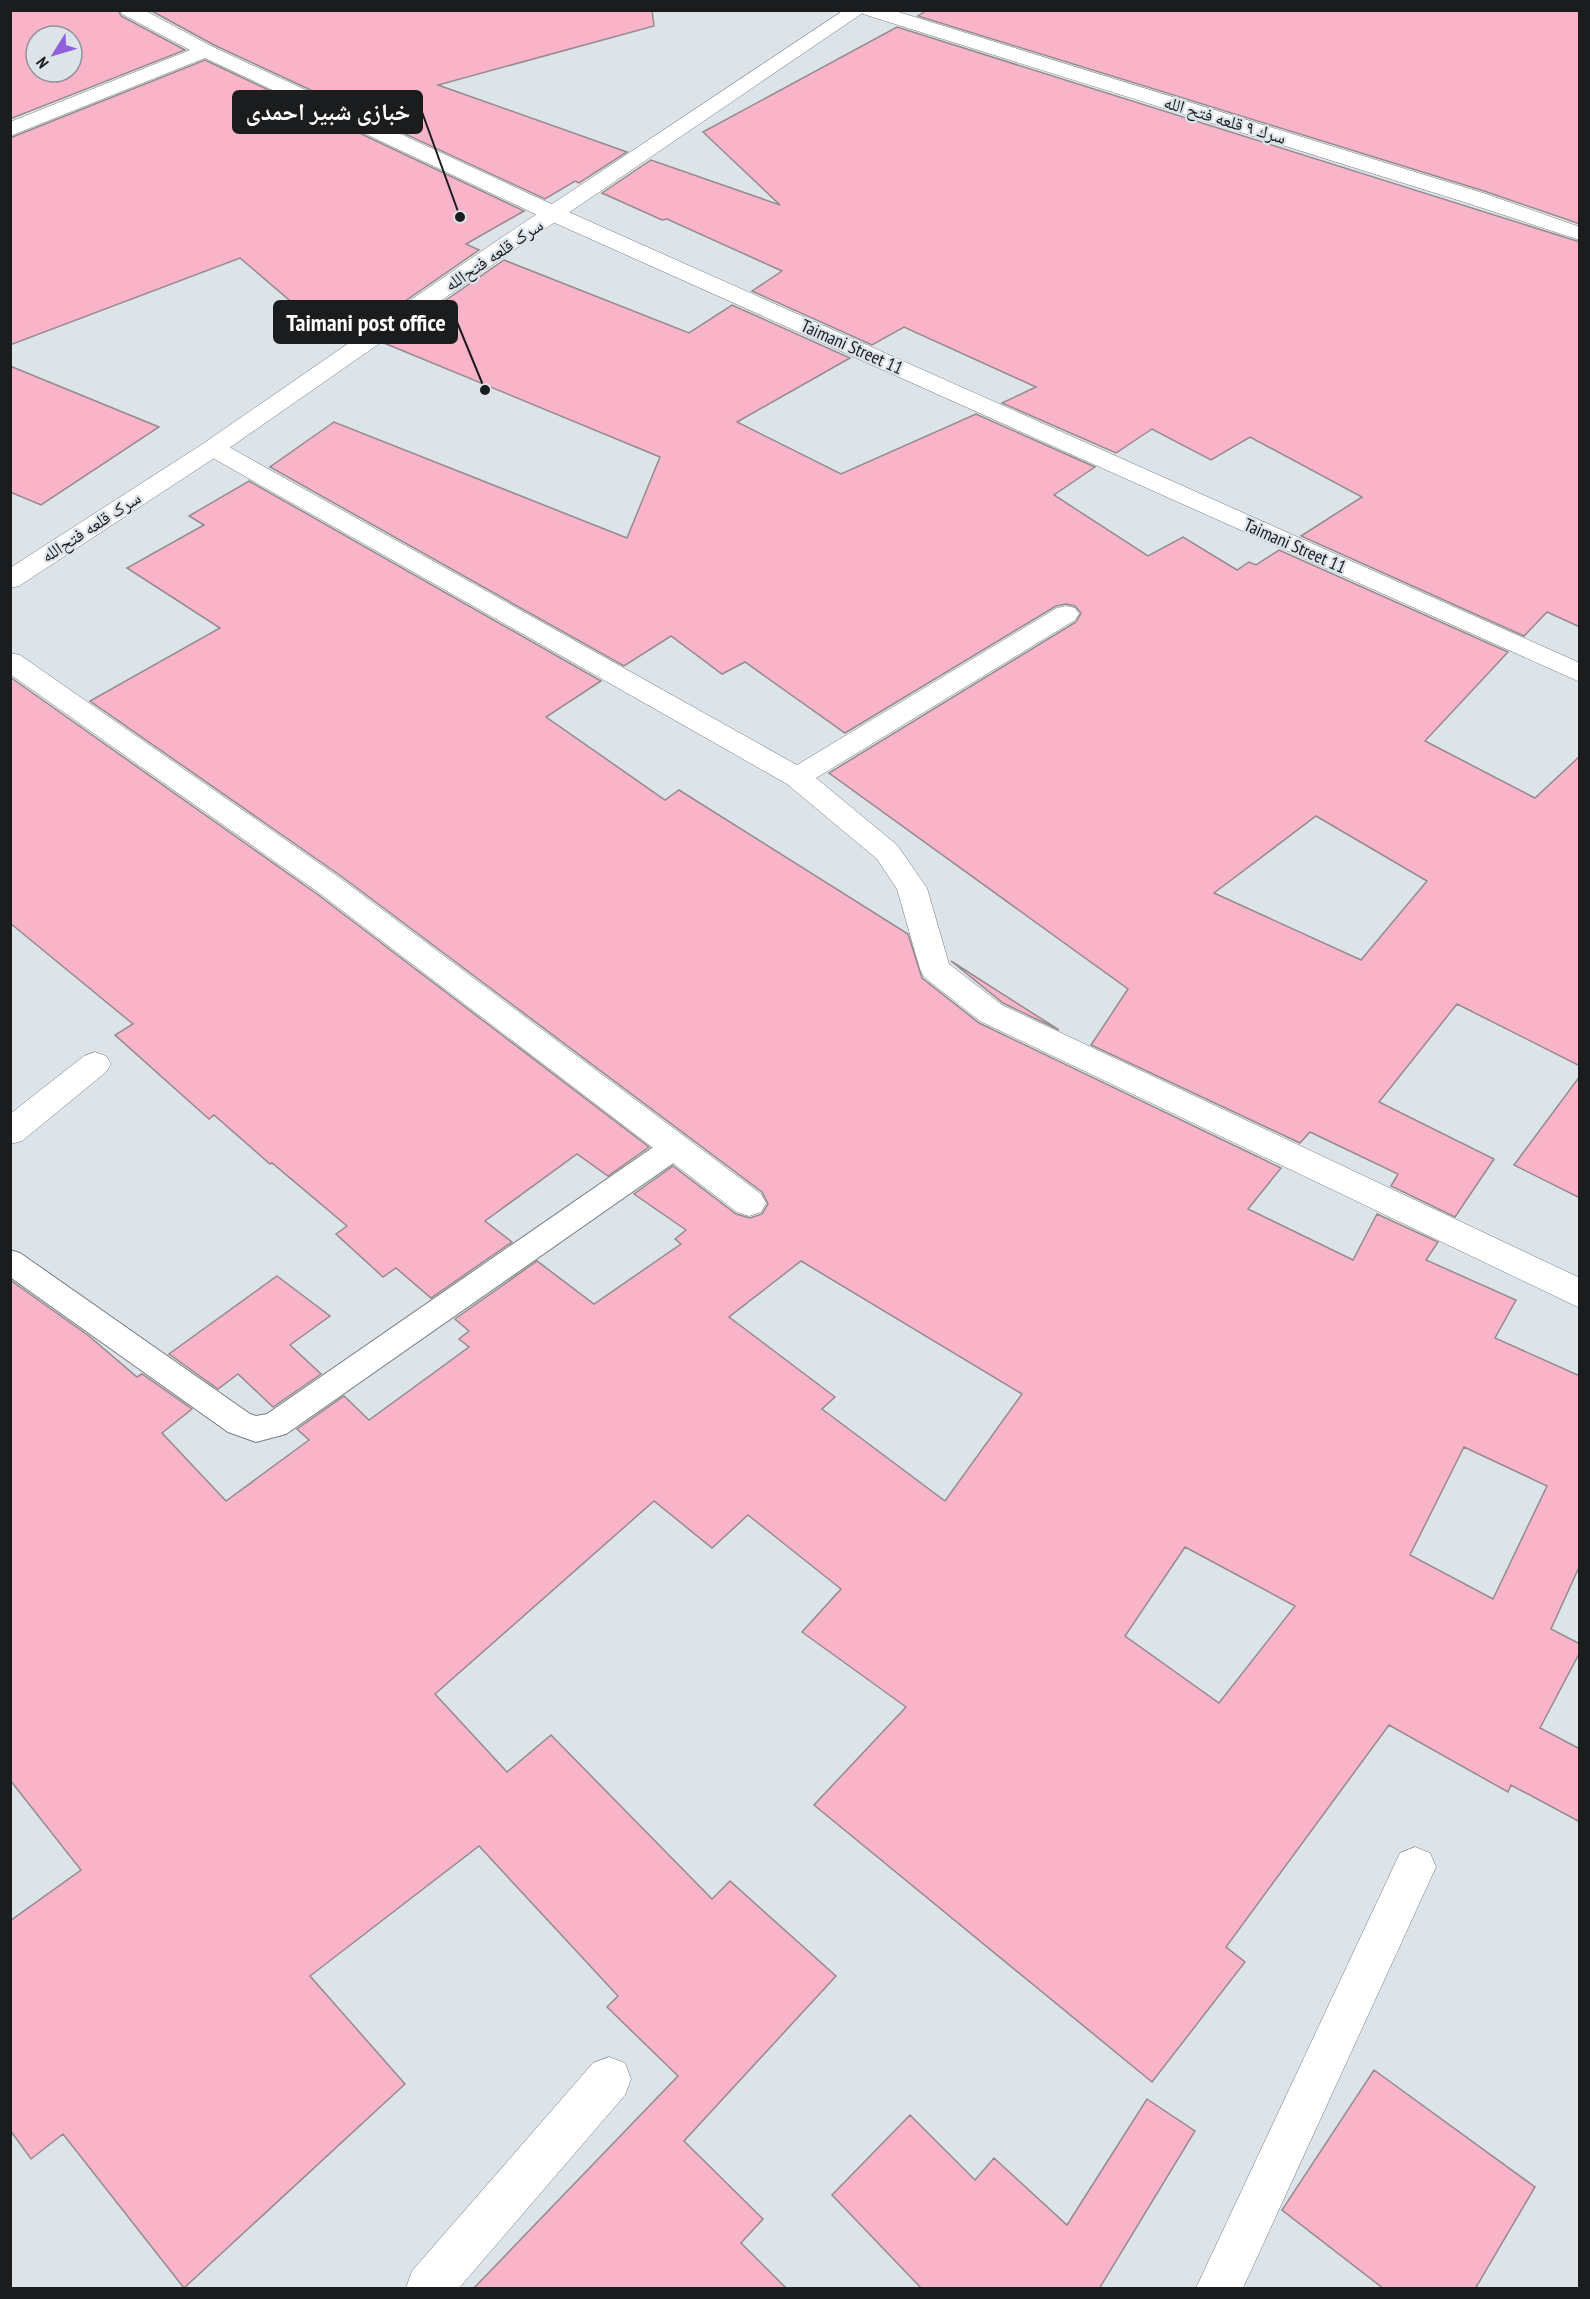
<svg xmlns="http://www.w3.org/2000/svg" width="1590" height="2299" font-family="'PT Sans Narrow','Noto Naskh Arabic',sans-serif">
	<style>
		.building { fill: #fab4c9; stroke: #948b8d; stroke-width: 1.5; fill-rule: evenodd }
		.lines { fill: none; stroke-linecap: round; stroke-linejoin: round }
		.lane-casing { stroke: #767c82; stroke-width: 2 }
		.street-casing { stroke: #767c82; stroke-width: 1 }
		.secondary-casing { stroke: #767c82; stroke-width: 1 }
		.lane { fill: #fff; fill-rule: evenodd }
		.street { fill: #fff; fill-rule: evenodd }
		.secondary { fill: #fff; fill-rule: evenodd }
		.labels { text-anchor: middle; stroke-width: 4.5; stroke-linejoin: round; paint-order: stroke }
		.far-street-label { font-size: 18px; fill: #1a1c1e; stroke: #dce3e9 }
		.leader { fill: none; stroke: #1a1c1e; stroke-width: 2 }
		.callout-dot { fill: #1a1c1e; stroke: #dce3e9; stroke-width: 2 }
		.callout { fill: #1a1c1e; stroke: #1a1c1e; stroke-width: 2 }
		.callout-label { font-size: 24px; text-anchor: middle; font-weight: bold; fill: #fff }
	</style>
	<rect width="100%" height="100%" fill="#dce3e9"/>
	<!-- building -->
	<path class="building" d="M 10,10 L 118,10 L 121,16 L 185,50 L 10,119 ZM 36,36 L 72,36 L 72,72 L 36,72 Z
		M 150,10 L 652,10 L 654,26 L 438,85 L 627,152 L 579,183 L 575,181 L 545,199 L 214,45 Z
		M 927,10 L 1580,10 L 1580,224 L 1484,191 L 918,16 Z
		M 897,27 L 1580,242 L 1580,627 L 1547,612 L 1524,636 L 1301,536 L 1362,497 L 1250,437 L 1211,460 L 1152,429 L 1116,453 L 1002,403 L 1036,387 L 904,327 L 872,345 L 752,291 L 782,271 L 667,219 L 662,220 L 602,193 L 651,160 L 780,205 L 703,132 Z
		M 205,60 L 524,211 L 466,244 L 479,250 L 359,333 L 301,310 L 240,258 L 10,345 L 10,138 Z
		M 504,260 L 689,333 L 732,305 L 850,358 L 737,422 L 841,474 L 976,414 L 1095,467 L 1054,495 L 1148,556 L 1183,537 L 1237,570 L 1249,562 L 1256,565 L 1279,550 L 1508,652 L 1425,741 L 1535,798 L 1580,756 L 1580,1066 L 1457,1004 L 1379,1102 L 1494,1159 L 1455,1217 L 1391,1186 L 1398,1174 L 1310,1132 L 1300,1143 L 1091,1045 L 1128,989 L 829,773 L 1076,622 L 1081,613 L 1075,606 L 1066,604 L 1056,606 L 845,733 L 745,662 L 722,674 L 671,636 L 624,666 L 270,467 L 334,422 L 627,538 L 660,457 L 384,343 ZM 1316,816 L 1427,881 L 1361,960 L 1214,893 Z
		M 10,366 L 159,427 L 41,505 L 10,492 Z
		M 249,481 L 601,681 L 546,717 L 665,800 L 679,790 L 908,934 L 922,978 L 979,1023 L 1281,1168 L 1248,1209 L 1353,1260 L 1377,1214 L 1438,1242 L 1426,1260 L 1516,1300 L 1495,1338 L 1580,1376 L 1580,1565 L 1551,1629 L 1580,1644 L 1580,1652 L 1540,1728 L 1580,1749 L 1580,1822 L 1511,1785 L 1508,1792 L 1389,1725 L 1226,1947 L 1245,1962 L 1152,2082 L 814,1805 L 906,1707 L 802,1632 L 841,1589 L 748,1515 L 712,1548 L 654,1501 L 435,1694 L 507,1772 L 551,1735 L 712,1899 L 730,1881 L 836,1976 L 684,2141 L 763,2219 L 741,2243 L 787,2289 L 473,2289 L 678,2076 L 607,2007 L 618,1996 L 479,1846 L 310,1976 L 405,2084 L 184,2288 L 63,2134 L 31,2159 L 10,2130 L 10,1921 L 81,1870 L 10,1780 L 10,1280 L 89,1336 L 137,1377 L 142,1374 L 192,1409 L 162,1433 L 226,1501 L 309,1440 L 297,1429 L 344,1396 L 369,1420 L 469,1347 L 459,1339 L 469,1331 L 455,1319 L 537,1261 L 594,1304 L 681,1244 L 675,1239 L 686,1230 L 634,1194 L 673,1166 L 736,1214 L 750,1218 L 762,1214 L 768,1204 L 762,1192 L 341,876 L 90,701 L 220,628 L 127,568 L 204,525 L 189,516 ZM 801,1261 L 1022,1394 L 945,1501 L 822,1409 L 835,1397 L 729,1317 ZM 1464,1447 L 1547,1486 L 1493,1599 L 1410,1555 ZM 1185,1547 L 1295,1606 L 1219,1703 L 1125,1636 Z
		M 10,677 L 317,894 L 649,1147 L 608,1176 L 577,1154 L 485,1221 L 512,1242 L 431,1298 L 396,1268 L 383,1277 L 336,1234 L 347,1226 L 272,1163 L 270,1164 L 214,1115 L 209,1119 L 115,1035 L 133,1024 L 10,923 Z
		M 951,961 L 1059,1030 L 1003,1003 Z
		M 1580,1076 L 1580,1198 L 1514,1165 Z
		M 277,1276 L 330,1316 L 290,1345 L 321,1374 L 273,1407 L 238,1374 L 218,1389 L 169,1354 Z
		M 1374,2070 L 1535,2187 L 1475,2289 L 1384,2289 L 1282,2210 Z
		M 1147,2099 L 1195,2131 L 1099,2289 L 922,2289 L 832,2195 L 910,2115 L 975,2180 L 994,2158 L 1067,2225 Z"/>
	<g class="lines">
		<defs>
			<path id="lane" d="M 675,1136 L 685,1139 L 689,1147 L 685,1155 L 286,1434 L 256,1442 L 228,1432 L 10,1277 L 10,1250 L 20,1253 L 250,1414 L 256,1416 L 267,1414 L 665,1139 Z"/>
			<path id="street" d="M 120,10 L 144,10 L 213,47 L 562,209 L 1580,663 L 1580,682 L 546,219 L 205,58 L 10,136 L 10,122 L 190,50 L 122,14 Z
				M 861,10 L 892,10 L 1483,193 L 1580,227 L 1580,240 L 1467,203 L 863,14 Z
				M 213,441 L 222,443 L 797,765 L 1057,608 L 1066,606 L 1075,608 L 1079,614 L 1075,620 L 816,778 L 897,845 L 927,888 L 949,964 L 1002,1005 L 1580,1278 L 1580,1308 L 980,1021 L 924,977 L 920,969 L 897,889 L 877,859 L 787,784 L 204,453 L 201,448 L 204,443 Z
				M 10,653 L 20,655 L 340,878 L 761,1194 L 766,1203 L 761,1212 L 749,1216 L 737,1212 L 318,892 L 10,674 Z
				M 95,1052 L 106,1056 L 111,1064 L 106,1072 L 22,1141 L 10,1144 L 10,1114 L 84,1056 Z
				M 1415,1847 L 1430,1853 L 1436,1867 L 1243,2288 L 1196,2288 L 1400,1853 Z
				M 609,2057 L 625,2063 L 631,2079 L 625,2095 L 459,2288 L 406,2288 L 412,2271 L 593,2063 Z"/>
			<path id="secondary" d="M 844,10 L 867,10 L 508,254 L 222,453 L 19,586 L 10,588 L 10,568 L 204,443 L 492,244 Z"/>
		</defs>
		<!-- lane casing -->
		<use href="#lane" class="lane-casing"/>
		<!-- street casing -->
		<use href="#street" class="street-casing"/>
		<!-- secondary casing -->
		<use href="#secondary" class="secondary-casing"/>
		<!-- lane -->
		<use href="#lane" class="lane"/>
		<!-- street -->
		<use href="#street" class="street"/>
		<!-- secondary -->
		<use href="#secondary" class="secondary"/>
	</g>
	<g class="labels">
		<!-- far-street labels -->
		<g class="far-street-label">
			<text transform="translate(1225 120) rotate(17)" y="6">سرك ٩ قلعه فتح الله</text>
			<text transform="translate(494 255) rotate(-34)" y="6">سرک قلعه فتح‌الله</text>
			<text transform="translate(852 347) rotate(24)" y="6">Taimani Street 11</text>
			<text transform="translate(91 527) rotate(-33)" y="6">سرک قلعه فتح‌الله</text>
			<text transform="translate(1295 546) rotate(24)" y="6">Taimani Street 11</text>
		</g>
	</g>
	<!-- callouts -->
	<path class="leader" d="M460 217L422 112M485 390L457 322"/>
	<g class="callout-dot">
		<circle cx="460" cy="217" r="6"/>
		<circle cx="485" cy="390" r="6"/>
	</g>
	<g class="callout">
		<rect x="233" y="91" width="189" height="42" rx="6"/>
		<rect x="274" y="301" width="183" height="42" rx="6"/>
	</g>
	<g class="callout-label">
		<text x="328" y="120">خبازی شبیر احمدی</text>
		<text x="366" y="331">Taimani post office</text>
	</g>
	<!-- border -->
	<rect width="1590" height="2299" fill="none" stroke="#1a1c1e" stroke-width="24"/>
	<!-- north arrow -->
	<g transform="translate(54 54) rotate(233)"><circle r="28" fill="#dce3e9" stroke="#8e9398" stroke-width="1.5"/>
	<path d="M0-4.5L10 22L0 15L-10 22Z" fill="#9060da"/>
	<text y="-9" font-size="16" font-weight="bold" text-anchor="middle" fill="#1a1c1e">N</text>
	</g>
</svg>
